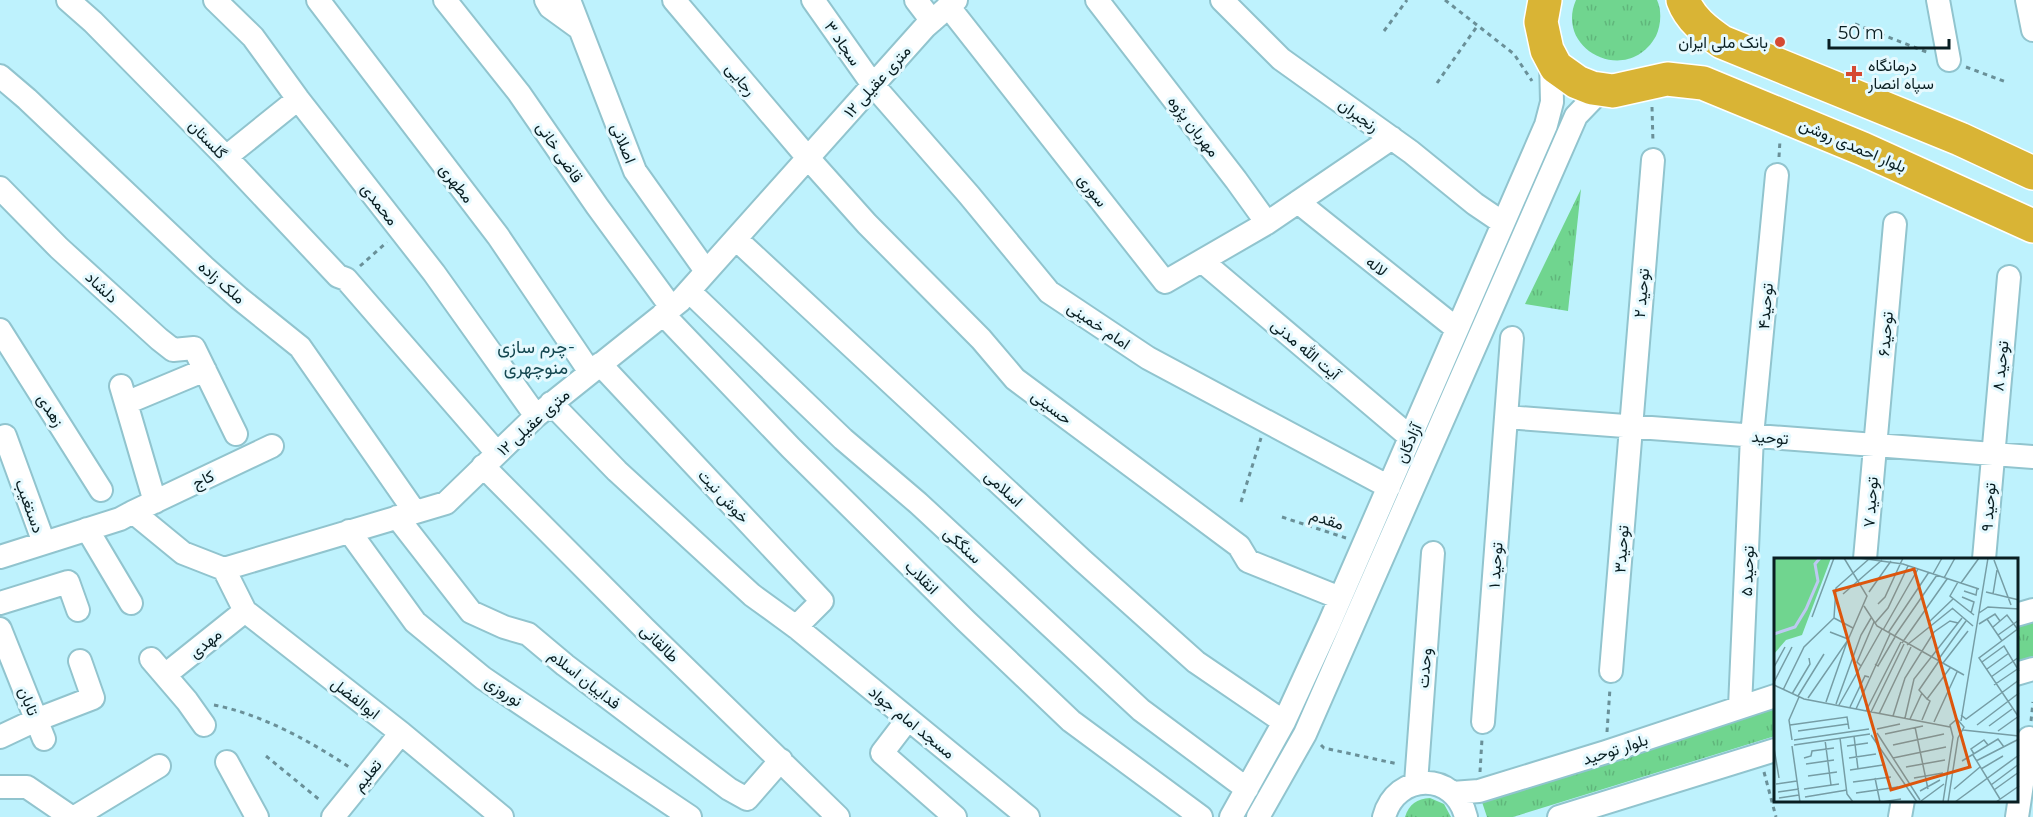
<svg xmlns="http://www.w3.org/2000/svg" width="2033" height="817" font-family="Montserrat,Vazirmatn,sans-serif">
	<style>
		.grass { fill: url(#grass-tufts) }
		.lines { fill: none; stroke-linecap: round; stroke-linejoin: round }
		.minor-casing { stroke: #91c4ce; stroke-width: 26 }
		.highway-casing { stroke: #fff; stroke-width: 36 }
		.path { stroke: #6a9098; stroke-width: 3; stroke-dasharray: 4.5 4.5; stroke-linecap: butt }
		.minor { stroke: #fff; stroke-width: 22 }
		.highway { stroke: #d9b435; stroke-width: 33 }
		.poi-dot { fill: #d54932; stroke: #e5f9fe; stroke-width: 2 }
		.labels { text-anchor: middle; stroke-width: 6; stroke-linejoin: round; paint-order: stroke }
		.poi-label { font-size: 16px; fill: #091e22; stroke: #e5f9fe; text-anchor: end }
		.street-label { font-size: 16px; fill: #091e22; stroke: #e5f9fe }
		.neighbourhood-label { font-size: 18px; fill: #144750; stroke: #e5f9fe }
		.inset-river { fill: none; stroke: #bdc9f2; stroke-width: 3 }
		.inset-road { fill: none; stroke: #769da5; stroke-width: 1.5 }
		.view { fill: #dd560d; fill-opacity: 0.15; stroke: #dd560d; stroke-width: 3 }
		.inset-edge { fill: none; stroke: #091e22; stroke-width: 3 }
	</style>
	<defs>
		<pattern id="grass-tufts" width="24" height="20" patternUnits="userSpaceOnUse" patternTransform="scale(1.5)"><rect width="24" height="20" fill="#70d58f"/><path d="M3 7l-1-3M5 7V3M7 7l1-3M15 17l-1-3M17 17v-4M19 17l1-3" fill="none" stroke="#60b67b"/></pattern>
	</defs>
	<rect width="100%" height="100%" fill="#bef2fd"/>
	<!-- grass -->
	<path class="grass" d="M 1576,0 L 1657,0 C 1662,11 1661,25 1656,36 C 1628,87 1554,50 1576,0 Z
		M 1581,189 L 1568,311 L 1525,304 Z
		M 2033,620 L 2033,656 L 2017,661 L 2017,625 Z
		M 1775,702 L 1775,736 L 1513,817 L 1487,817 L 1480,796 Z
		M 1430,798 L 1444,804 L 1451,817 L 1405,817 C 1409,804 1417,799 1430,798 Z"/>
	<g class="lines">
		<defs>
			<path id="minor" d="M 68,0 L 93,22 L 226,157 L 338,276 L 346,279 L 497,453
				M 215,0 L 253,37 L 298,99 L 434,273 L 536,416
				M 318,0 L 498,236 L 590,372
				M 445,0 L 519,93 L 597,206 L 671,307
				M 546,0 L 550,7 L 579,28
				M 569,0 L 635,171 L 706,271
				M 674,0 L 808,158 L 867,224 L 981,339 L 1015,379 L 1239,546 L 1248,561 L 1340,598
				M 813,0 L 873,85 L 969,195 L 1049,292 L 1148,358 L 1389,487
				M 916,0 L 932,21
				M 1097,0 L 1236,180 L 1267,223 L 1392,138
				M 1222,0 L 1281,59 L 1411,152 L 1475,204 L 1503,223
				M 1938,0 L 1949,60
				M 2027,0 L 2033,30
				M 948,6 L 1165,282 L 1267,223
				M 0,76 L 27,99 L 204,267 L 239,298 L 300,347 L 415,512
				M 226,157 L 298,99
				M 0,188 L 59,248 L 159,339 L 173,350 L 194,348 L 236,434
				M 1298,202 L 1457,329
				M 736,239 L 1082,560 L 1196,662 L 1284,722
				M 1202,261 L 1410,437
				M 689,291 L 843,439 L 918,503 L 1141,710 L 1247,789
				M 663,314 L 791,448 L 966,621 L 1071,721 L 1201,817
				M 0,330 L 101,490
				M 600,364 L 822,601 L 796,627
				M 121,386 L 155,502
				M 126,403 L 205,370
				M 551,403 L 617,471 L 752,595 L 796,627 L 1028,817
				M 1506,417 L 2033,457
				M 5,436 L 44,543
				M 483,466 L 645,629 L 838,817
				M 133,512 L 272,446
				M 397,517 L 471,612 L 504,627 L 528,634 L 565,665 L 729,789 L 747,799 L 781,760
				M 87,529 L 131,603
				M 349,531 L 415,622 L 483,678 L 690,817
				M 0,557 L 120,519 L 133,512 L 183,553 L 224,569 L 446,503 L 536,416 L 680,301 L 925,27 L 956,0
				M 1865,559 L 1895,224
				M 1984,559 L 2009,277
				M 224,569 L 245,611 L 401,733 L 502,817
				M 0,603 L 68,582 L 78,610
				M 2016,615 L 2033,610
				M 0,629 L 44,739
				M 151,659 L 187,701 L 204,725
				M 1611,671 L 1653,160
				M 2016,674 L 2033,669
				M 165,675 L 245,611
				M 1740,707 L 1752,436 L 1777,175
				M 908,719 L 882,753 L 955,817
				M 1483,722 L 1512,338
				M 0,737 L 36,720 L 93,698 L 80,661
				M 227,762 L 257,817
				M 1416,783 L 1433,553
				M 0,787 L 27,787 L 71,817
				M 1452,793 L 1479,791 L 1606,752 L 1775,696
				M 75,817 L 159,766
				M 333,817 L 401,733
				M 1231,817 L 1284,722 L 1329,624 L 1546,125 L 1552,102 L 1551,59
				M 1258,817 L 1305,734 L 1576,116 L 1601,90
				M 1384,817 C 1396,772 1455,771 1466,817
				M 1559,817 L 1775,750
				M 1900,817 L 1903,800
				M 2017,817 L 2029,738"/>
			<path id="highway" d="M 1545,0 L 1541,22 L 1547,50 L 1556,67 L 1577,82 L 1592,88 L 1613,91 L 1667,79 L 1703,83 L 1863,149 L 2033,226
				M 1683,0 C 1690,19 1706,31 1722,42 L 1960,139 L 2033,173"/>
		</defs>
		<!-- minor casing -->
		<use href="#minor" class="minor-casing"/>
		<!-- highway casing -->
		<use href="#highway" class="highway-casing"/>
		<!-- path -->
		<path class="path" d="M 1445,0 L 1514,54 L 1532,81
			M 1855,24 L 1929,53
			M 1384,31 L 1407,0
			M 1966,67 L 2006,82
			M 1437,83 L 1478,25
			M 1652,107 L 1653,143
			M 1779,157 L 1780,140
			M 360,266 L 387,242
			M 1241,502 L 1261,438
			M 1282,517 L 1346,538
			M 214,705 C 261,714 310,741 349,767
			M 2031,721 L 2033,702
			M 1607,732 L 1610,688
			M 1321,745 L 1324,748 L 1398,764
			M 266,756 L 321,801
			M 1480,772 L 1482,739
			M 1764,772 L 1776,817"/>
		<!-- minor -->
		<use href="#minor" class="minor"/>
		<!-- highway -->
		<use href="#highway" class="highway"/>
	</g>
	<!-- markers -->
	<g class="poi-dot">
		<circle cx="1780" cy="42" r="6"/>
		<path d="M1851 65h6v6h6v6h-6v6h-6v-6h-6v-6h6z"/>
	</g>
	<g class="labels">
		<!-- poi labels -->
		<g class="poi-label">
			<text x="1768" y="48">بانک ملی ایران</text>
			<text x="1868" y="71" text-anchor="start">درمانگاه<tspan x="1868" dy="18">سپاه انصار</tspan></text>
		</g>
		<!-- street labels -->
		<g class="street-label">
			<text transform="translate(843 43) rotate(55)" y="6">سجاد ۳</text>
			<text transform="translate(741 79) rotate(50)" y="6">رجایی</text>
			<text transform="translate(877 81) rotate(-48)" y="6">۱۲ متری عقیلی</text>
			<text transform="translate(1359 115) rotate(36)" y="6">رنجبران</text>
			<text transform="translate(1194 126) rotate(52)" y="6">مهربان پژوه</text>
			<text transform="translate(208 139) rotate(46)" y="6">گلستان</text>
			<text transform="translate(624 143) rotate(68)" y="6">اصلانی</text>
			<text transform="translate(1853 145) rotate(23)" y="6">بلوار احمدی روشن</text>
			<text transform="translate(560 152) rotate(56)" y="6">قاضی خانی</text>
			<text transform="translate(457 183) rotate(52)" y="6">مطهری</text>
			<text transform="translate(1093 190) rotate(52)" y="6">سوری</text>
			<text transform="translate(380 204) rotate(52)" y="6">محمدی</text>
			<text transform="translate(1377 266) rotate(39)" y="6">لاله</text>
			<text transform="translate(222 282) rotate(41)" y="6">ملک زاده</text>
			<text transform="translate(102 287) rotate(43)" y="6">دلشاد</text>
			<text transform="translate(1641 293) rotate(-85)" y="6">توحید ۲</text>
			<text transform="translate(1765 306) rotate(-85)" y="6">توحید۴</text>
			<text transform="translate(1099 325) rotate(34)" y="6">امام خمینی</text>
			<text transform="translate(1885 334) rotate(-85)" y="6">توحید۶</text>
			<text transform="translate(1306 349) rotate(40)" y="6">آیت الله مدنی</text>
			<text transform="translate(2000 366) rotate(-84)" y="6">توحید ۸</text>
			<text transform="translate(1052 407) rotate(37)" y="6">حسینی</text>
			<text transform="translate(51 410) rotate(58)" y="6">زهدی</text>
			<text transform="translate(533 422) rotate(-42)" y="6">۱۲ متری عقیلی</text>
			<text transform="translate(1770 437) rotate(4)" y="6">توحید</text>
			<text transform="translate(1408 443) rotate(-66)" y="6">آزادگان</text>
			<text transform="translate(203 479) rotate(-25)" y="6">کاج</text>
			<text transform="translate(1004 488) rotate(43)" y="6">اسلامی</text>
			<text transform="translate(724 496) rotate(47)" y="6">خوش نیت</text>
			<text transform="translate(1870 502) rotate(-86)" y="6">توحید ۷</text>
			<text transform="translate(30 506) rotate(70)" y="6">دستغیب</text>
			<text transform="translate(1988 507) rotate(-86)" y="6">توحید ۹</text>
			<text transform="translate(1327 519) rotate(18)" y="6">مقدم</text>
			<text transform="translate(963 545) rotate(43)" y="6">سنگکی</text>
			<text transform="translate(1621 549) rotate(-86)" y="6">توحید۳</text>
			<text transform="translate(1495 565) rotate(-86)" y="6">توحید ۱</text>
			<text transform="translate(1747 571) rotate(-88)" y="6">توحید ۵</text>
			<text transform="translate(922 577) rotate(45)" y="6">انقلاب</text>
			<text transform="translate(205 643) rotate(-39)" y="6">مهدی</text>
			<text transform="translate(660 643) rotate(44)" y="6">طالقانی</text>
			<text transform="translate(1424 668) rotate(-86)" y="6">وحدت</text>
			<text transform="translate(585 679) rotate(38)" y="6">فداییان اسلام</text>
			<text transform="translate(504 691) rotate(34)" y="6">نوروزی</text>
			<text transform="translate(356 698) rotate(38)" y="6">ابوالفضل</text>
			<text transform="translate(29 701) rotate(68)" y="6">تابان</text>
			<text transform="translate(912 722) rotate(39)" y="6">مسجد امام جواد</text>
			<text transform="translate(1615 749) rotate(-18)" y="6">بلوار توحید</text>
			<text transform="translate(367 775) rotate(-51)" y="6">تعلیم</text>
		</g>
		<!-- neighbourhood labels -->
		<g class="neighbourhood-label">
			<text x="536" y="353">چرم سازی-<tspan x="536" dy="21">منوچهری</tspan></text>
		</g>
	</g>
	<!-- overview -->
	<g transform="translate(1774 558)">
		<rect width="244" height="244" fill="#bef2fd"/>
		<path d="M 0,0 L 57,0 L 28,77 L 12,82 L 0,96 Z" fill="#70d58f"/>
		<path class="inset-river" d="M 0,76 L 21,69 L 32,51 L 44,23 L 41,6 L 46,0"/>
		<path class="inset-road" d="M 85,0 L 129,6 L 205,31M 220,2 L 237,47M 159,16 L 168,0M 170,20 L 181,0M 184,24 L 176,38 L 200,57M 187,25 L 205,0M 190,33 L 202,37 L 203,31M 95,34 L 117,3M 212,34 L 245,42M 69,36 L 108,2M 219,36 L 223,12M 188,39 L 200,44 L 197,55M 104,46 L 111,39 L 129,0M 90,48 L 103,68 L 190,117M 178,50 L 199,68M 205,55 L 214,49 L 245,51M 38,59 L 60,0M 60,60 L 79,70M 213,61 L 228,83M 155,64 L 179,41M 101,65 L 114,50 L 134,8M 205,66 L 221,56 L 226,63M 219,69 L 233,57 L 245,73M 109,72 L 144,11M 114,75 L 155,14M 224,77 L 245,62M 120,79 L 163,17M 128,85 L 173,21M 133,87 L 179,50M 164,102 L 192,63M 208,104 L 230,88 L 245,113M 169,105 L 194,73M 101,106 L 104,108 L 121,79M 87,108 L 83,104 L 100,64M 0,109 L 11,89M 213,111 L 235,95M 217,119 L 245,99M 0,124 L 18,89M 0,127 L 30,141 L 176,169M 220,127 L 245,110M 9,132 L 30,89 L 60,60 L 62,30 L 95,1M 18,136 L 36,106 L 35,100M 24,138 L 50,96M 34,140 L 74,82 L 93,38 L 70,0M 153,141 L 145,132 L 165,103M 52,144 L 74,81 L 56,74M 62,146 L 87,77 L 97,60M 65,147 L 108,71M 76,149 L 91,118 L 95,119M 82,151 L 116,76M 92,153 L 127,84M 97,154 L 130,86M 105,156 L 137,89M 187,157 L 192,161 L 245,122M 119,158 L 131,120 L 160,74 L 176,63 L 184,65M 244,158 L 205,100 L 245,70M 131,160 L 140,121 L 188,60M 136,161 L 148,135M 148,162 L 156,143 L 153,141 L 176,110M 187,163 L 214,0M 160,164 L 183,114M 16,167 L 73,159 L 75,171M 203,167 L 245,135M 215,168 L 238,151M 141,169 L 154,231M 103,171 L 126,166M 189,172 L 245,178M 24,173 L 74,166M 224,173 L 245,158M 103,175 L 146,242M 111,176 L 149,168M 97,177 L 143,244M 80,178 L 84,211M 66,180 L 73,236 L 79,244M 18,182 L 15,162 L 25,139M 20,182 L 95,171M 51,182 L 57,227M 20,187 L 96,176M 119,187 L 170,176M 18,188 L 26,244M 73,188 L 94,185M 0,190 L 5,220M 200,196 L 197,191 L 210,182 L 214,187M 199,197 L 226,241M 30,200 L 37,198 L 38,193 L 60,190M 75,200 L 102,196M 119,200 L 172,189M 188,203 L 224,181 L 230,189M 202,203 L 245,181M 32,206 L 60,202M 132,209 L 171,202M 207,211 L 229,198M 76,212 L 109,207M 34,218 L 63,214M 101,220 L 106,244M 140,220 L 169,215M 79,224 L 117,219M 2,226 L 23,223M 217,227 L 245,206M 30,231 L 65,226M 180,231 L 206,209M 220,232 L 245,214M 146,233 L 166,222M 4,234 L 25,231M 82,235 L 124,229M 31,239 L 73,232M 5,240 L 25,237M 147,243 L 170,226M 108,244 L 127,241M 169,244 L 179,179 L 176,167 L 183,161 L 190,169 L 184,180 L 174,244M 181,244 L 245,197M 222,244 L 245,228"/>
		<path class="view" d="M 140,11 L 196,209 L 117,232 L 60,33 Z"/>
		<rect width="244" height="244" class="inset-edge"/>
	</g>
	<!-- scale -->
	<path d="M1829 39v9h120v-9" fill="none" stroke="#091e22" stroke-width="3"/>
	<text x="1838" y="39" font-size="18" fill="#091e22" stroke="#e5f9fe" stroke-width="4.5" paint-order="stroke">50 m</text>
</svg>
